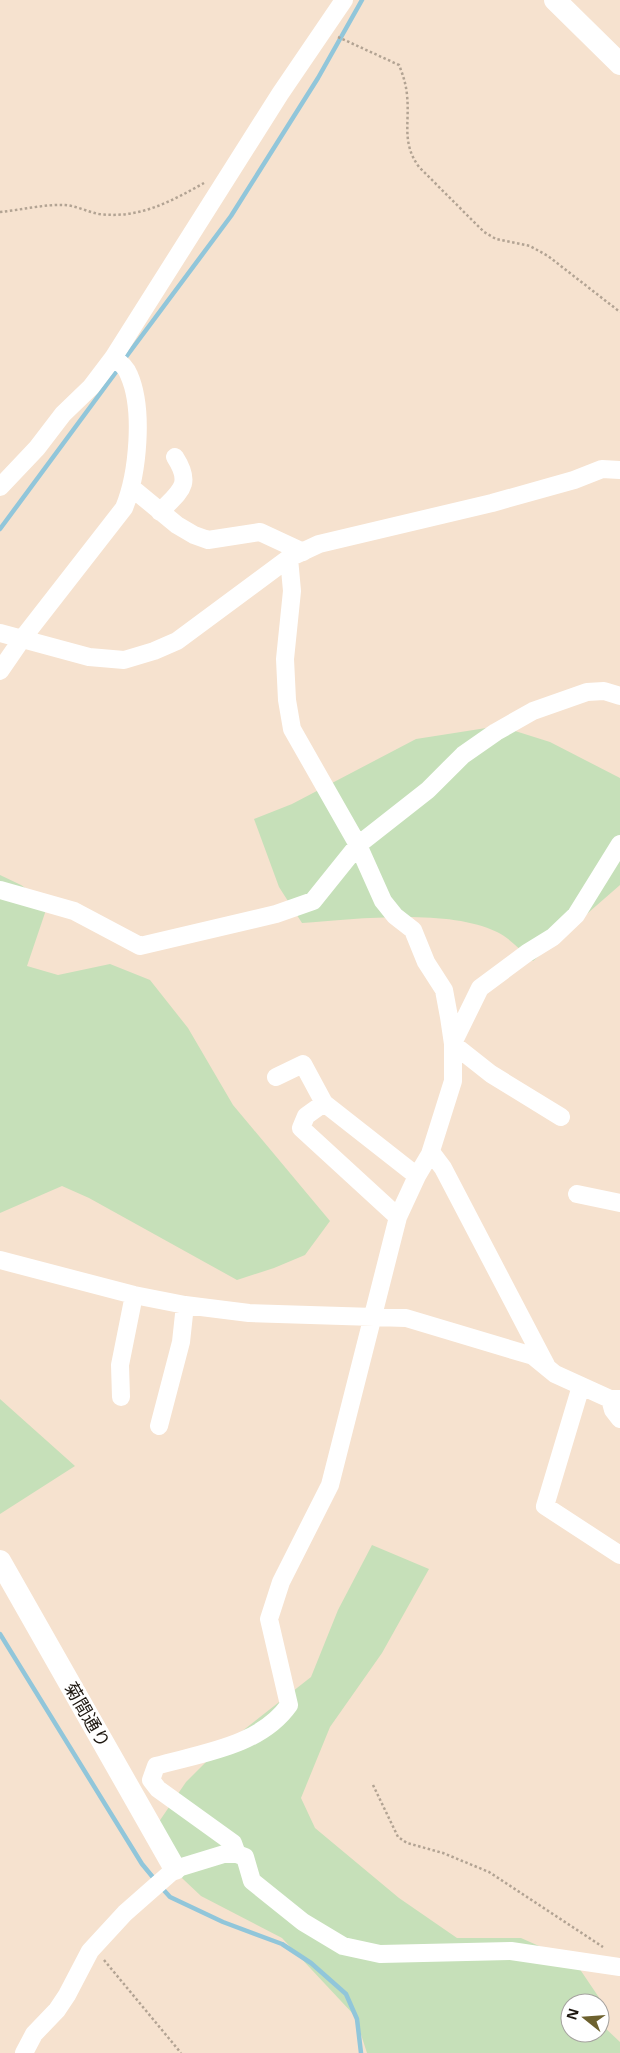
<svg xmlns="http://www.w3.org/2000/svg" width="620" height="2053" font-family="'Noto Sans','Noto Sans JP',sans-serif">
	<style>
		.green { fill: #c6e0b9; fill-rule: evenodd }
		.lines { fill: none; stroke-linecap: round; stroke-linejoin: round }
		.stream { stroke: #91c6da; stroke-width: 4.5 }
		.path { stroke: #b2a393; stroke-width: 2.5; stroke-dasharray: 2.5 2.5; stroke-linecap: butt }
		.minor { stroke: #fff; stroke-width: 18 }
		.tertiary { stroke: #fff; stroke-width: 22 }
		.labels { text-anchor: middle; stroke-width: 5; stroke-linejoin: round; paint-order: stroke }
		.street-label { font-size: 18px; fill: #1d1710; stroke: #fff }
	</style>
	<rect width="100%" height="100%" fill="#f6e2cf"/>
	<!-- green -->
	<path class="green" d="M 499,726 L 550,742 L 620,778 L 620,885 L 533,961 C 522,952 510,938 497,932 C 448,908 356,919 302,923 L 279,887 L 254,819 L 292,804 L 416,739 Z
		M 0,875 L 21,885 L 48,904 L 27,966 L 58,975 L 110,964 L 150,980 L 188,1028 L 233,1105 L 330,1221 L 305,1255 L 274,1268 L 237,1280 L 89,1198 L 62,1186 L 0,1213 Z
		M 0,1399 L 75,1466 L 0,1514 Z
		M 372,1545 L 429,1569 L 382,1653 L 330,1727 L 301,1798 L 315,1828 L 399,1898 L 457,1938 L 521,1938 L 575,1962 L 600,1999 L 603,2026 L 620,2042 L 620,2053 L 367,2053 L 355,2016 L 282,1938 L 201,1896 L 166,1863 L 152,1832 L 186,1782 L 218,1750 L 311,1677 L 338,1610 ZM 570,2003 L 600,2003 L 600,2033 L 570,2033 Z"/>
	<g class="lines">
		<!-- stream -->
		<path class="stream" d="M 123,361 L 231,216 L 318,78 L 362,0
			M 0,529 L 119,368
			M 0,1634 L 142,1864 L 156,1881
			M 161,1887 L 170,1897 L 223,1922 L 282,1944 L 311,1963 L 346,1994 L 357,2019 L 361,2053"/>
		<!-- path -->
		<path class="path" d="M 338,37 L 399,65 C 403,75 406,84 407,95 C 410,123 401,142 419,167 L 484,232 L 496,239 L 530,246 L 548,256 L 620,312
			M 0,212 C 21,210 45,204 65,205 C 77,206 88,212 99,214 C 139,219 170,202 204,183
			M 373,1785 L 398,1837 L 407,1843 L 443,1853 L 489,1872 L 603,1947
			M 104,1960 L 181,2053"/>
		<!-- minor -->
		<path class="minor" d="M 0,487 L 37,448 L 63,414 L 91,387 L 113,358 L 280,94 L 344,0
			M 132,488 L 177,525 L 194,535 L 208,540 L 260,532 L 303,552
			M 160,512 C 180,491 193,485 175,457
			M 0,633 L 89,657 L 124,660 L 154,651 L 177,641 L 289,558 L 319,544 L 492,503 L 574,480 L 602,469 L 620,470
			M 0,671 L 22,639 L 124,508 C 138,474 144,409 129,375 C 126,367 120,362 113,358
			M 0,890 L 74,911 L 140,946 L 276,914 L 313,901 L 358,845 L 428,790 L 463,755 L 496,732 L 533,711 L 587,692 L 604,691 L 620,696
			M 453,1043 L 480,988 L 527,953 L 553,937 L 576,915 L 620,844
			M 453,1044 L 491,1074 L 561,1117
			M 276,1077 L 303,1064 L 324,1103 L 417,1176
			M 324,1103 L 306,1116 L 301,1128 L 398,1217
			M 431,1152 L 443,1168 L 546,1365
			M 577,1194 L 620,1203
			M 0,1260 L 134,1295 L 185,1305 L 249,1313 L 406,1318 L 533,1356 L 555,1374 L 610,1399 L 620,1399
			M 581,1386 L 545,1506 L 620,1555
			M 121,1397 L 120,1365 L 134,1295
			M 610,1399 L 613,1410 L 620,1419
			M 159,1426 L 181,1342 L 185,1305
			M 237,1854 L 233,1843 L 158,1789 L 151,1780 L 156,1766 C 202,1753 260,1746 289,1705 L 269,1619 L 281,1582 L 330,1485 L 398,1217 L 417,1176 L 430,1154 L 453,1081 L 453,1044 L 449,1017 L 444,990 L 426,962 L 413,930 L 395,916 L 383,901 L 358,845 L 292,729 L 287,700 L 285,659 L 292,591 L 289,558
			M 24,2053 L 34,2034 L 57,2010 L 67,1995 L 90,1951 L 125,1913 L 175,1869 L 224,1854 L 237,1854 L 245,1857 L 252,1881 L 303,1922 L 343,1946 L 380,1954 L 511,1951 L 620,1967"/>
		<!-- tertiary -->
		<path class="tertiary" d="M 555,0 L 620,64
			M 0,1561 L 175,1869"/>
	</g>
	<g class="labels">
		<!-- street labels -->
		<g class="street-label">
			<text transform="translate(87 1715) rotate(60)" y="6">菊間通り</text>
		</g>
	</g>
	<!-- north arrow -->
	<g transform="translate(585 2018) rotate(287)"><circle r="24" fill="#ffffff" stroke="#a5a29f"/>
	<path d="M0-4L9 19L0 12L-9 19Z" fill="#6d612e"/>
	<text y="-8" font-size="14" font-weight="bold" text-anchor="middle" fill="#1d1710">N</text>
	</g>
</svg>
